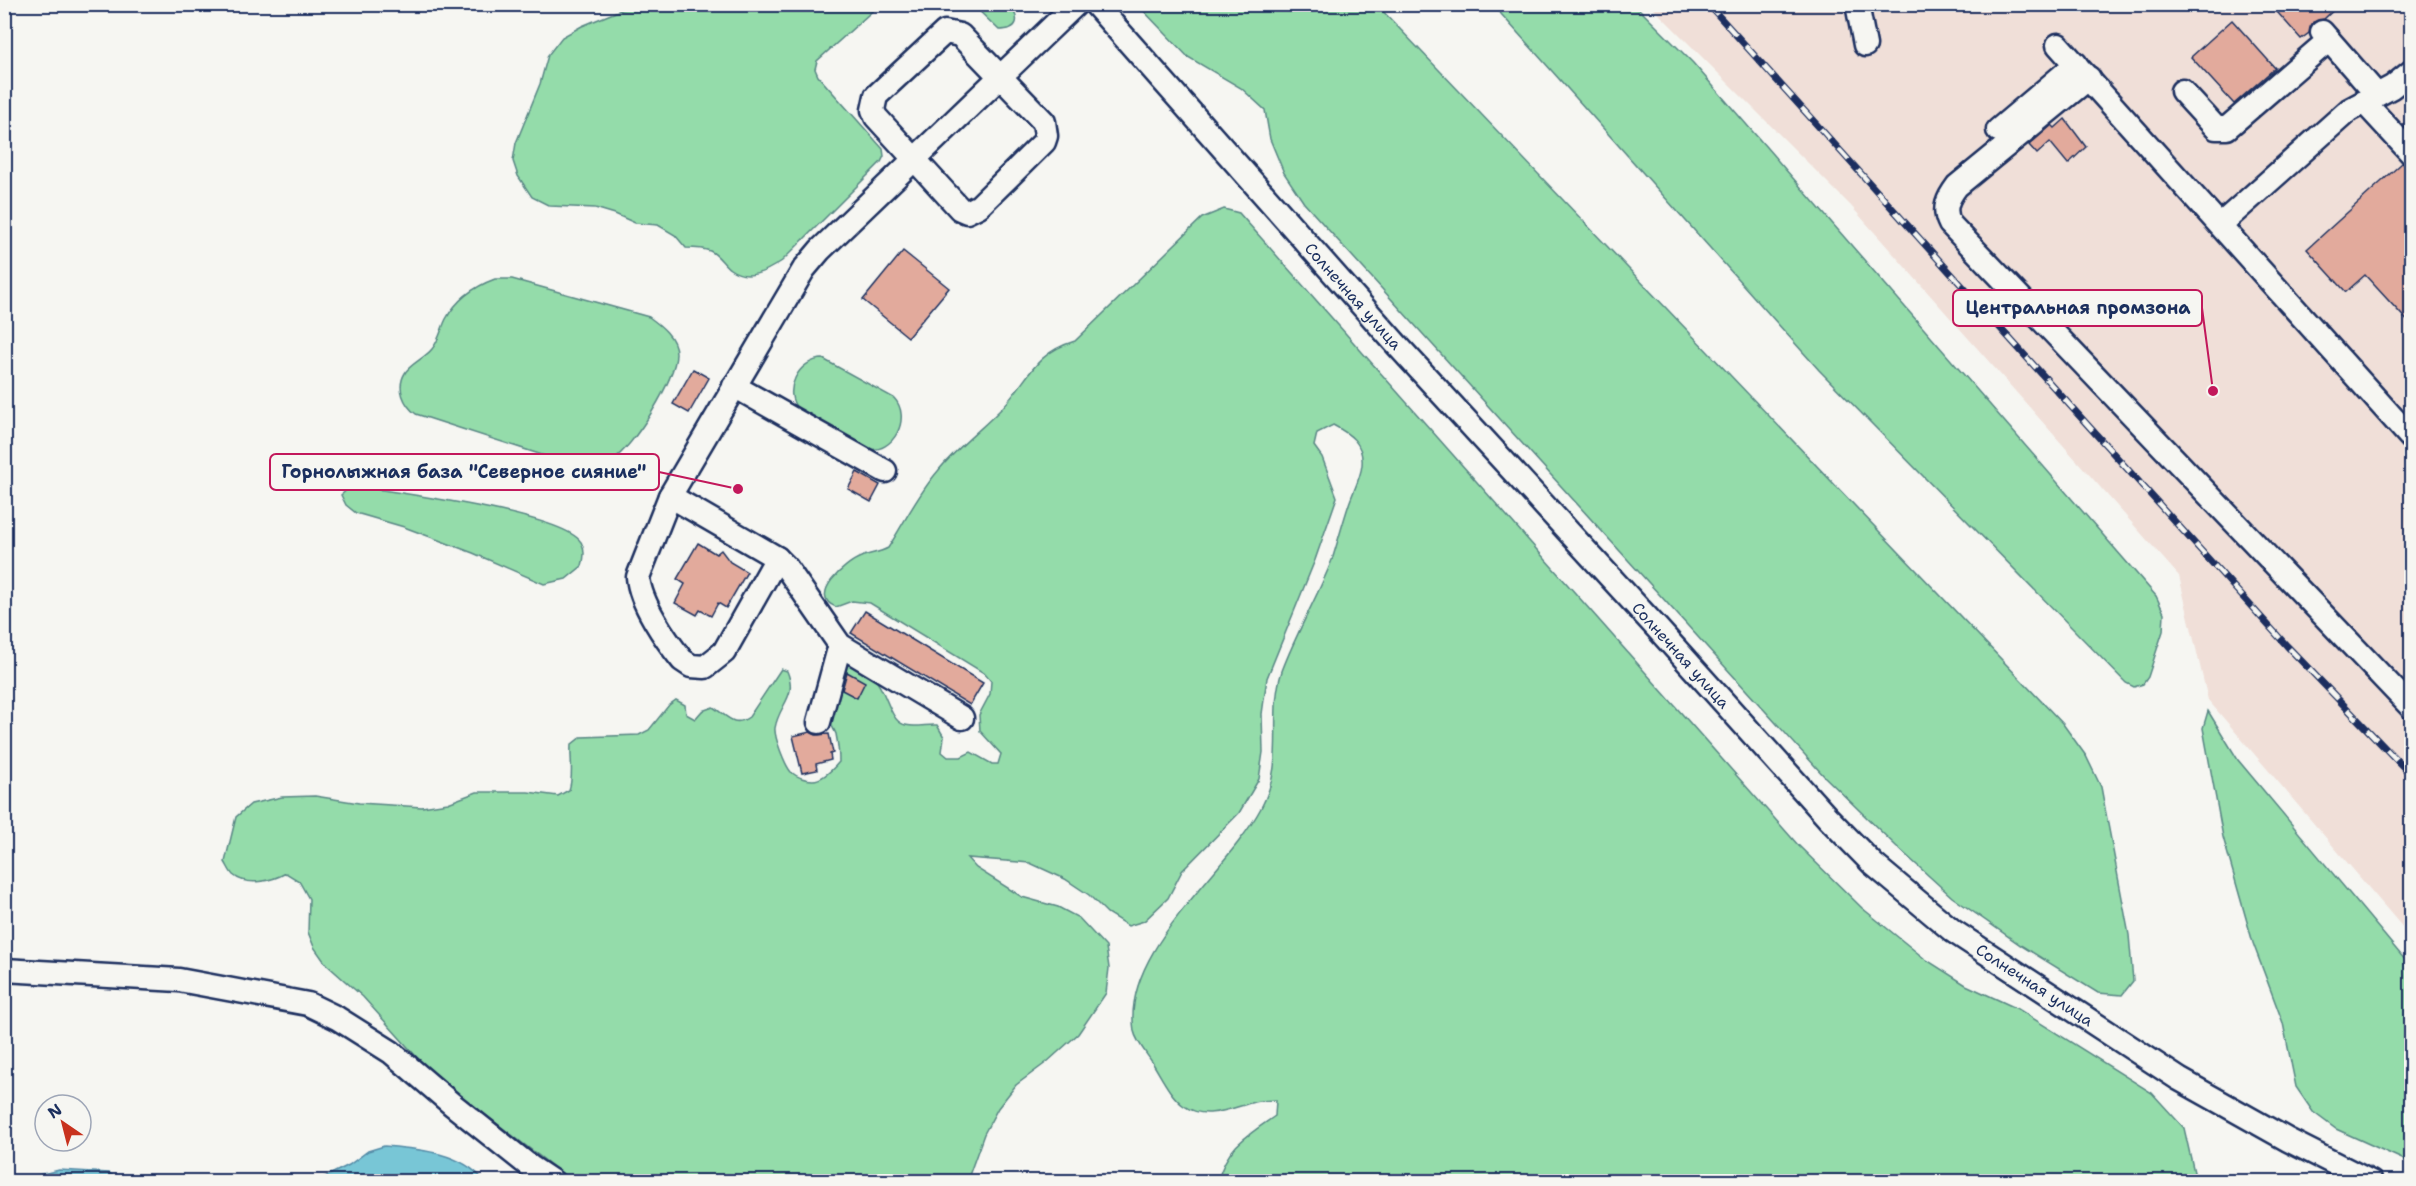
<svg xmlns="http://www.w3.org/2000/svg" width="2416" height="1186" font-family="'Shantell Sans',sans-serif">
	<style>
		.built { fill: #f0dfd8 }
		.green { fill: #94dcaa; stroke: #588684; stroke-width: 1.5 }
		.water { fill: #78c6d6; stroke: #538aa6; stroke-width: 1.5 }
		.building { fill: #e2aa9c; stroke: #1b2f5e; stroke-width: 1.5 }
		.lines { fill: none; stroke-linecap: round; stroke-linejoin: round }
		.minor-casing { stroke: #1b2f5e; stroke-width: 27 }
		.minor { stroke: #f6f6f2; stroke-width: 22 }
		.rail-casing { stroke: #1b2f5e; stroke-width: 7 }
		.rail { stroke: #f6f6f2; stroke-width: 4.5; stroke-dasharray: 14; stroke-linecap: butt }
		.labels { text-anchor: middle; stroke-width: 5; stroke-linejoin: round; paint-order: stroke }
		.street-label { font-size: 16px; fill: #1b2f5e; stroke: #f6f6f2 }
		.leader { fill: none; stroke: #c2185b; stroke-width: 2 }
		.callout-dot { fill: #c2185b; stroke: #f6f6f2; stroke-width: 2 }
		.callout { fill: #f6f6f2; stroke: #c2185b; stroke-width: 2 }
		.callout-label { font-size: 18px; text-anchor: middle; font-weight: bold; fill: #1b2f5e }
	</style>
	<rect width="100%" height="100%" fill="#f6f6f2"/>
	<filter id="ink" filterUnits="userSpaceOnUse"><feTurbulence type="fractalNoise" baseFrequency=".0167" numOctaves="2"/><feDisplacementMap in="SourceGraphic" scale="12" xChannelSelector="R" yChannelSelector="G"/><feConvolveMatrix kernelMatrix="1 2 1 2 8 2 1 2 1" color-interpolation-filters="sRGB"/></filter>
	<g filter="url(#ink)">
		<!-- built -->
		<path class="built" d="M 1650,5 L 2411,5 L 2411,937 L 2208,700 L 2179,576 L 1851,206 Z"/>
		<!-- green -->
		<path class="green" d="M 635,4 L 879,5 L 817,61 L 815,69 L 818,76 L 883,149 L 884,156 L 881,162 L 782,261 C 767,271 748,282 730,269 C 723,264 719,255 710,251 C 703,248 694,248 686,248 L 675,235 L 658,225 L 635,223 L 615,214 L 595,208 L 550,206 L 532,197 L 518,176 L 513,161 L 516,143 L 540,84 L 548,55 L 562,37 L 582,26 Z
			M 973,5 L 1009,5 C 1021,19 1019,30 999,30 Z
			M 1138,5 L 1377,5 L 2063,724 L 2086,756 L 2101,787 L 2129,935 L 2133,981 L 2122,995 L 2098,993 L 2022,946 L 1952,897 L 1896,846 L 1825,777 L 1304,203 L 1284,173 L 1270,139 L 1265,110 L 1241,88 L 1188,57 Z
			M 1493,5 L 1635,5 L 1693,63 L 2156,596 L 2164,613 L 2163,631 L 2148,677 L 2143,684 L 2134,687 L 2126,683 L 1819,370 Z
			M 1224,209 L 1239,213 L 1798,845 L 1862,908 L 1925,959 L 1966,985 L 2018,1009 L 2152,1093 L 2184,1128 L 2196,1181 L 1218,1181 C 1226,1147 1248,1135 1275,1116 L 1276,1100 C 1269,1101 1261,1100 1254,1102 C 1231,1108 1206,1121 1184,1106 C 1170,1096 1161,1076 1152,1062 C 1146,1053 1136,1041 1134,1031 C 1121,950 1226,874 1261,808 C 1287,760 1267,717 1282,671 C 1296,633 1317,598 1332,560 C 1338,541 1343,522 1349,504 C 1353,492 1361,477 1362,465 C 1364,443 1350,434 1333,425 L 1317,433 L 1314,446 L 1322,457 L 1337,497 L 1315,560 L 1267,678 L 1262,714 L 1263,752 L 1259,779 L 1239,813 L 1182,871 L 1168,898 L 1144,921 L 1128,926 L 1107,913 L 1089,895 L 1065,879 L 1030,863 L 967,858 L 976,868 L 1022,897 L 1058,907 L 1079,918 L 1106,947 L 1109,968 L 1106,993 L 1078,1034 L 1047,1062 L 1016,1085 L 998,1108 L 984,1134 L 967,1181 L 572,1181 L 431,1073 L 363,997 L 326,964 L 314,947 L 308,932 L 309,899 L 299,881 L 286,873 C 272,881 247,887 233,875 C 230,872 227,865 225,862 L 236,817 L 251,804 L 282,797 L 315,796 L 359,803 L 422,807 L 448,803 L 477,792 L 528,792 L 558,796 L 569,790 C 574,776 570,759 571,745 L 581,737 L 639,735 L 649,730 L 669,705 L 676,700 L 685,705 L 686,714 L 695,719 L 702,711 L 713,707 C 727,716 734,728 749,717 L 781,669 L 787,671 C 798,697 779,704 775,728 C 774,737 785,765 791,772 C 797,777 805,780 813,780 C 823,780 833,769 839,762 C 839,752 838,744 836,734 C 834,729 829,723 830,717 C 830,710 833,702 835,695 C 840,668 847,650 873,677 C 886,690 888,712 898,721 C 908,730 925,724 937,725 L 944,737 L 942,752 L 948,757 L 961,757 L 971,752 L 992,764 L 998,764 L 1001,754 L 980,731 L 979,715 L 990,694 L 991,681 L 984,673 L 870,603 L 852,601 L 836,607 C 807,596 845,563 861,557 C 870,553 879,553 888,548 C 904,523 918,494 938,471 C 957,447 982,429 1003,407 C 1030,378 1033,354 1075,341 L 1202,218 Z
			M 495,279 L 512,279 L 649,317 C 660,325 676,337 676,353 C 677,378 633,448 611,461 C 599,468 589,467 576,466 L 416,414 C 404,405 396,388 405,373 C 410,364 425,358 432,349 C 439,341 441,329 446,319 C 457,299 473,287 495,279 Z
			M 823,359 L 894,398 C 912,417 894,454 867,449 L 799,410 C 781,392 799,359 823,359 Z
			M 363,487 C 398,493 570,515 582,544 C 585,550 584,559 582,566 L 566,579 L 544,584 L 473,553 L 404,527 L 356,513 L 346,505 L 341,495 L 349,488 Z
			M 2208,711 L 2238,760 L 2411,967 L 2411,1163 L 2336,1129 L 2313,1112 L 2296,1087 L 2283,1023 L 2253,943 L 2223,837 L 2203,728 Z"/>
		<!-- water -->
		<path class="water" d="M 384,1146 C 418,1149 462,1152 484,1181 L 317,1181 L 349,1165 L 368,1151 Z
			M 59,1170 L 109,1173 L 122,1181 L 5,1181 L 5,1176 L 26,1178 Z"/>
		<!-- building -->
		<path class="building" d="M 2270,4 L 2340,4 L 2324,19 L 2313,22 L 2309,33 L 2301,39 Z
			M 2232,20 L 2275,68 L 2234,104 L 2191,57 Z
			M 2065,119 L 2086,147 L 2068,164 L 2050,142 L 2037,154 L 2029,145 L 2052,125 L 2055,128 Z
			M 2402,163 L 2412,167 L 2412,326 L 2365,275 L 2346,292 L 2307,249 Z
			M 903,251 L 949,288 L 908,337 L 863,300 Z
			M 693,369 L 709,378 L 689,413 L 673,404 Z
			M 857,472 L 880,485 L 871,502 L 848,489 Z
			M 698,543 L 716,554 L 721,550 L 730,562 L 747,572 L 726,608 L 718,603 L 711,616 L 700,610 L 697,615 L 675,603 L 685,584 L 677,579 Z
			M 865,611 L 983,683 L 970,705 L 851,633 Z
			M 847,672 L 865,682 L 857,698 L 842,690 Z
			M 810,732 L 816,735 L 829,734 L 833,753 L 830,754 L 831,760 L 816,764 L 817,770 L 802,773 L 793,736 Z"/>
		<g class="lines">
			<defs>
				<g id="minor">
					<path id="s1" d="M 1095,4 L 1397,345 L 1657,628 L 1828,818 L 1873,864 L 1953,931 L 2179,1079 L 2288,1140 L 2371,1182"/>
					<path d="M 1857,4 L 1865,45"/>
					<path d="M 945,32 L 960,35 L 1044,122 L 1046,136 L 1044,142 L 979,206 L 967,212 L 960,209 L 876,117 L 873,110 L 876,96 Z"/>
					<path d="M 2322,32 L 2377,95"/>
					<path d="M 2058,45 L 2412,439"/>
					<path d="M 2089,78 L 1957,186 C 1948,198 1942,209 1950,224 L 2412,708"/>
					<path d="M 2182,91 L 2216,128 L 2227,128 L 2329,40"/>
					<path d="M 2364,102 L 2412,154"/>
					<path d="M 1998,130 L 2076,64"/>
					<path d="M 2220,225 L 2349,110 L 2392,87 L 2412,71"/>
					<path d="M 734,386 L 885,471"/>
					<path d="M 670,496 L 777,558 L 786,567 L 840,645 L 962,718"/>
					<path d="M 777,558 L 724,652 L 705,667 L 691,666 L 682,660 C 666,640 640,603 638,577 L 670,496 L 804,269 L 820,250 L 1076,4"/>
					<path d="M 819,722 L 840,645"/>
					<path d="M 4,970 L 179,980 L 308,1004 L 337,1018 L 391,1052 L 453,1105 L 532,1168 L 553,1182"/>
				</g>
			</defs>
			<!-- minor casing -->
			<use href="#minor" class="minor-casing"/>
			<!-- minor -->
			<use href="#minor" class="minor"/>
			<defs>
				<path id="rail" d="M 1708,4 L 2287,646 L 2412,776"/>
			</defs>
			<!-- rail casing -->
			<use href="#rail" class="rail-casing"/>
			<!-- rail -->
			<use href="#rail" class="rail"/>
		</g>
	</g>
	<g class="labels">
		<!-- street labels -->
		<g class="street-label">
			<text dy="6" stroke="none"><textPath href="#s1" startOffset="390">Солнечная улица</textPath></text>
			<text dy="6" stroke="none"><textPath href="#s1" startOffset="876">Солнечная улица</textPath></text>
			<text dy="6" stroke="none"><textPath href="#s1" startOffset="1362">Солнечная улица</textPath></text>
		</g>
	</g>
	<!-- callouts -->
	<path class="leader" d="M2213 391L2202 308M738 489L659 472"/>
	<g class="callout-dot">
		<circle cx="2213" cy="391" r="6"/>
		<circle cx="738" cy="489" r="6"/>
	</g>
	<g class="callout">
		<rect x="1953" y="290" width="249" height="36" rx="6"/>
		<rect x="270" y="454" width="389" height="36" rx="6"/>
	</g>
	<g class="callout-label">
		<text x="2078" y="314">Центральная промзона</text>
		<text x="464" y="478">Горнолыжная база "Северное сияние"</text>
	</g>
	<!-- margin -->
	<rect width="2416" height="1186" fill="none" stroke="#f6f6f2" stroke-width="24"/>
	<rect x="12" y="12" width="2392" height="1162" fill="none" stroke="#1b2f5e" stroke-width="2" filter="url(#ink)"/>
	<!-- north arrow -->
	<g transform="translate(63 1123) rotate(325)"><circle r="28" fill="#f6f6f2" stroke="#9ea6b7" stroke-width="1.5"/>
	<path d="M0-4.5L10 22L0 15L-10 22Z" fill="#c8321e"/>
	<text y="-9" font-size="16" font-weight="bold" text-anchor="middle" fill="#1b2f5e">N</text>
	</g>
</svg>
